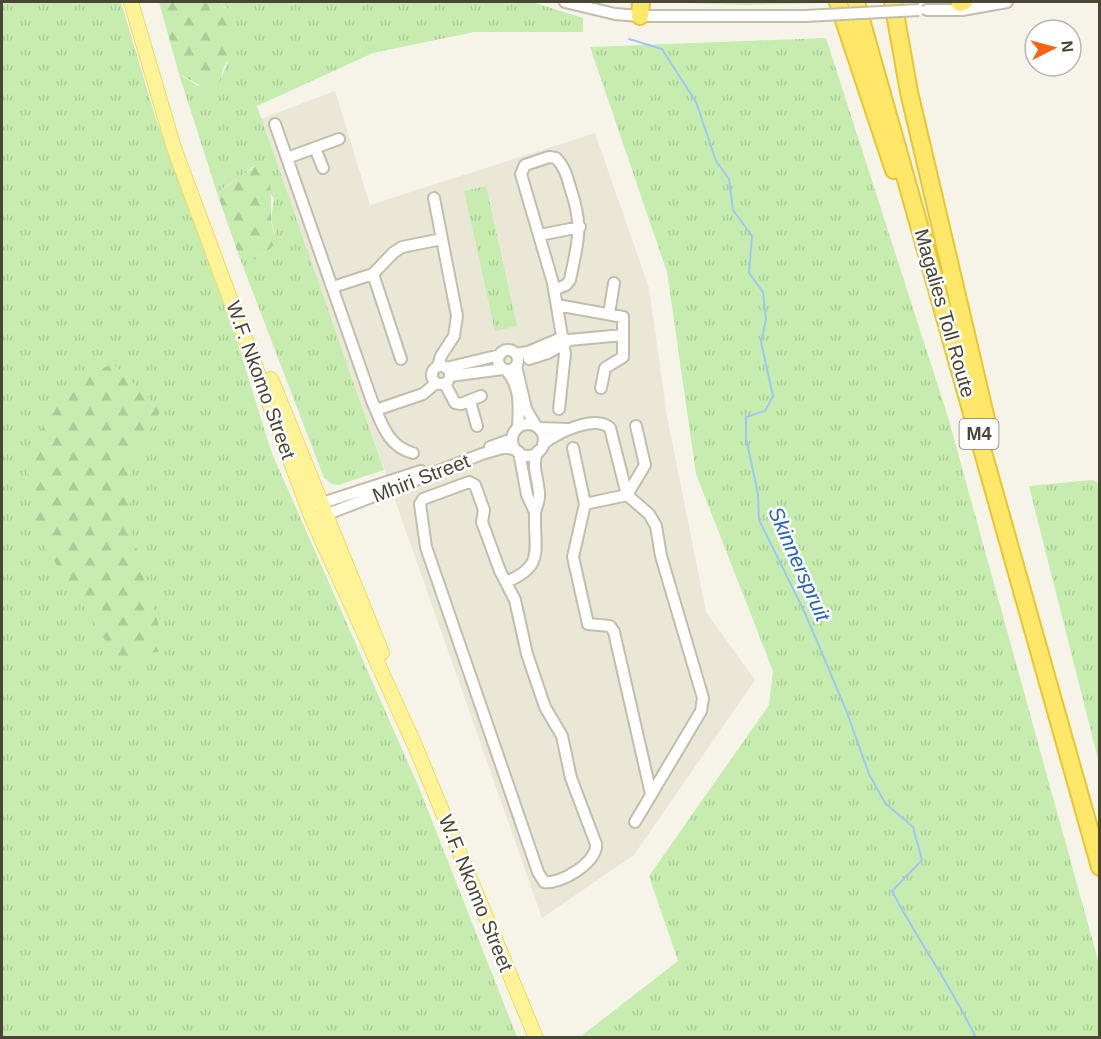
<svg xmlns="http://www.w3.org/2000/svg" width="1101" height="1039" font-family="Arial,sans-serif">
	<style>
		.residential { fill: #eae7d7 }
		.grass { fill: url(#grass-tufts) }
		.forest { fill: url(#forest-firs) }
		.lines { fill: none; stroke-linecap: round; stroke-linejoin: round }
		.stream { stroke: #a2c5f6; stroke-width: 2 }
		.minor-casing { stroke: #c2beab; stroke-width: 14 }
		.major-casing { stroke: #eddb60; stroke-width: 16 }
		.highway-casing { stroke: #e9c52f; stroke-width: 20 }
		.minor { stroke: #fff; stroke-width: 10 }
		.major { stroke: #fff398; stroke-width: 14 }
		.highway { stroke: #ffe76a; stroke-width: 16 }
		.minor-bridge-casing { stroke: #c2beab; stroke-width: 14; stroke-linecap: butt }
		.minor-bridge { stroke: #fff; stroke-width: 10 }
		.labels { text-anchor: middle; stroke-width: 5; stroke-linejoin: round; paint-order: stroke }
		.shield { fill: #fff; stroke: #807e72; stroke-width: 1.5 }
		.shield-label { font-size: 18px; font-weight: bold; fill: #4a4636 }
		.street-label { font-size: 20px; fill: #4a4636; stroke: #fff }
		.water-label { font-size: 21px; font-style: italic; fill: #2664bf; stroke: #fff }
	</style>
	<defs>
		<pattern id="grass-tufts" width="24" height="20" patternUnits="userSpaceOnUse" patternTransform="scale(1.5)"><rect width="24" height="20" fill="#c6ecaf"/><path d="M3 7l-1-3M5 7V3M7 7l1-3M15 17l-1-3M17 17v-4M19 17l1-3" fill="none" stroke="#accc97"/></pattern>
		<pattern id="forest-firs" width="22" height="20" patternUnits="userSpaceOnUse" patternTransform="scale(1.5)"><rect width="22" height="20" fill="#c6ecaf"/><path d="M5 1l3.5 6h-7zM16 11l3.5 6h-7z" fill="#accc97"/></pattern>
	</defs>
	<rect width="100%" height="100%" fill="#f6f4e9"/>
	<!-- residential -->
	<path class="residential" d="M 335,91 L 370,205 L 595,133 L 649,288 L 667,416 L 706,612 L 755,680 L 634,855 L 542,918 L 261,119 Z"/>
	<!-- grass -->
	<path class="grass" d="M 2,2 L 121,2 L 155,116 L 237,341 L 271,451 L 420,790 L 517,1037 L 2,1037 Z
		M 219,2 L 532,2 L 583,18 L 583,32 L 474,32 L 373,53 L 257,106 L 384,470 L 338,485 L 332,484 L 324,478 L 239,256 L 254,260 L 271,248 L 275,234 L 271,219 L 274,199 L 254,166 C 242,177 229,183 217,193 L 179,74 L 198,86 L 221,80 C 223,71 230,61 230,53 C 230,49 228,44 229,39 C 230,21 237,13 219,2 Z
		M 658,2 L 830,2 L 830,3 L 745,5 Z
		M 826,38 L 948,417 L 1099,964 L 1099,1037 L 580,1037 L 678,961 L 649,876 L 769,705 L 773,671 L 696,474 L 667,272 L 590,47 Z
		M 486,186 L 517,326 L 495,331 L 464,191 Z
		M 1093,480 L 1100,484 L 1099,763 L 1029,486 Z"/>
	<!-- forest -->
	<path class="forest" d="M 159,2 L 219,2 L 232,13 L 233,22 L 229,38 L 231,56 L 223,68 L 221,80 L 215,87 L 207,89 L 179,74 Z
		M 257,165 C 276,180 270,198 271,218 C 271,225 275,233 276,241 L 271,248 L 254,260 L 239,256 L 217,193 Z
		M 112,363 L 161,410 L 131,464 L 129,523 L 166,650 L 118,660 L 36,533 L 26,462 L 57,397 Z"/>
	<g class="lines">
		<!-- stream -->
		<path class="stream" d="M 629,39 L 662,49 L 696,102 L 716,161 L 729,179 L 733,210 L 752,236 L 749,273 L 763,292 L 766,320 L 761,342 L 773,396 L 765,411 L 746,417 L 746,438 L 758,494 L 759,520 L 805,613 L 846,710 L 869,774 L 885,803 L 913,827 L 922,860 L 892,891 C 918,941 952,987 976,1038"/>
		<defs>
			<path id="minor" d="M 565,2 L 615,14 L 640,16 L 805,16
				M 927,10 L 962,10 L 1007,2
				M 275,124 L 372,401 C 381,422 388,447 413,453
				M 315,148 L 323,168
				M 287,158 L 339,139
				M 434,198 L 457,316 L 454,336 L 441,356 L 438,366
				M 540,235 L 580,227
				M 373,274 L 401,359
				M 333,287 L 373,274 L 393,253 L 402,247 L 442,239
				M 554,290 L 566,285 L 570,280 C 578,240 584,228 570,187 C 567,176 564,166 556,158 L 549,157 L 525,165 L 521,174 L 553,283 L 565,354 L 559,409
				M 557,305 L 623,317 L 623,357 L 605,368 L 601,388
				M 609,314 L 614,283
				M498 360a10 10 0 1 1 20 0a10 10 0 1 1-20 0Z
				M 516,354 L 528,352 L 561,338 L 569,340 L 623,335
				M 529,359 L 548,353 L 567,342
				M432 375a9 9 0 1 1 18 0a9 9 0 1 1-18 0Z
				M 516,366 L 526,409 L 536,426
				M 446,368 L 500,355
				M 506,370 C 521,387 519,405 518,427
				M 450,376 L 503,369
				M 445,384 L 455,403 L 461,404 L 481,396
				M 470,401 L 477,426
				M 376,410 L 423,394 L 436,383
				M512 440a16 16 0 1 1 32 0a16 16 0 1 1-32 0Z
				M 539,428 L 568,429
				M 543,444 C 557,433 595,414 610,428 L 627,495 L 649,514 L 656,526 L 661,556 L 703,698 L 701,711 L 635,822
				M 490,447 L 512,439
				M 573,448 L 585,504 L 573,557 L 588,624 L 610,626 L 614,632 L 651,794
				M 519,452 L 527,495 L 534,510
				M 469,482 L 475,485 L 484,510 L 482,522 L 500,571 L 515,600 L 527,654 L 545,707 L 562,736 L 571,778 L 596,844 C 598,862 560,885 544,882 L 538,872 L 426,547 L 420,504 L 423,499 Z
				M 585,504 L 627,495 L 645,465 L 636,426
				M 316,505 L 421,471
				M 320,517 L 482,454 L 506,447 L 516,450
				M 506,582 C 545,566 534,551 535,514 C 535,508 539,503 539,497 C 540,482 530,465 538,451"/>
			<path id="major" d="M 131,2 L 174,148 L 311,516 L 416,748 L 536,1038
				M 271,379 L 382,653"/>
			<path id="highway" d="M 838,2 L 894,170
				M 856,2 L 1100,867
				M 893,2 L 909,92 L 986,419
				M 960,3 L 964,2
				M 640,16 L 641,2"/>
		</defs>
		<!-- minor casing -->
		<use href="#minor" class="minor-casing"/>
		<!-- major casing -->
		<use href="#major" class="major-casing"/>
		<!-- highway casing -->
		<use href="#highway" class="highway-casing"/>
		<!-- minor -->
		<use href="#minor" class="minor"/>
		<!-- major -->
		<use href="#major" class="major"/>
		<!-- highway -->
		<use href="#highway" class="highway"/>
		<defs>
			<path id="minor-bridge" d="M 805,16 L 919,10"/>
		</defs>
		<!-- minor-bridge casing -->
		<use href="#minor-bridge" class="minor-bridge-casing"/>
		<!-- minor-bridge -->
		<use href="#minor-bridge" class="minor-bridge"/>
	</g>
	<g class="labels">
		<!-- shield labels -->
		<rect class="shield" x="959.5" y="419" width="39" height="30" rx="4.5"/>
		<g class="shield-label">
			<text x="979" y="440">M4</text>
		</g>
		<!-- street labels -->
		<g class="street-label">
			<text transform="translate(945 313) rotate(74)" y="7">Magalies Toll Route</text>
			<text transform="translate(261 380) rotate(70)" y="7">W.F. Nkomo Street</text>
			<text transform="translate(421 478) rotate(-21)" y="7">Mhiri Street</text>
			<text transform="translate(476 893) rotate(68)" y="7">W.F. Nkomo Street</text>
		</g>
		<!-- water labels -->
		<g class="water-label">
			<text transform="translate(799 564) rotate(66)" y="7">Skinnerspruit</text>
		</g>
	</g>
	<!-- border -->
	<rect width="1101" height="1039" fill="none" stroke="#4a4636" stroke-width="6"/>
	<!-- north arrow -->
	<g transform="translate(1053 48) rotate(84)"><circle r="28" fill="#ffffff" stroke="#b7b5af" stroke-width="1.5"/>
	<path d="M0-4.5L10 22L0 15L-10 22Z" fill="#ff6216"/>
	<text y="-9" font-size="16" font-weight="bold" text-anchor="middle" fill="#4a4636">N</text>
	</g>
</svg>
